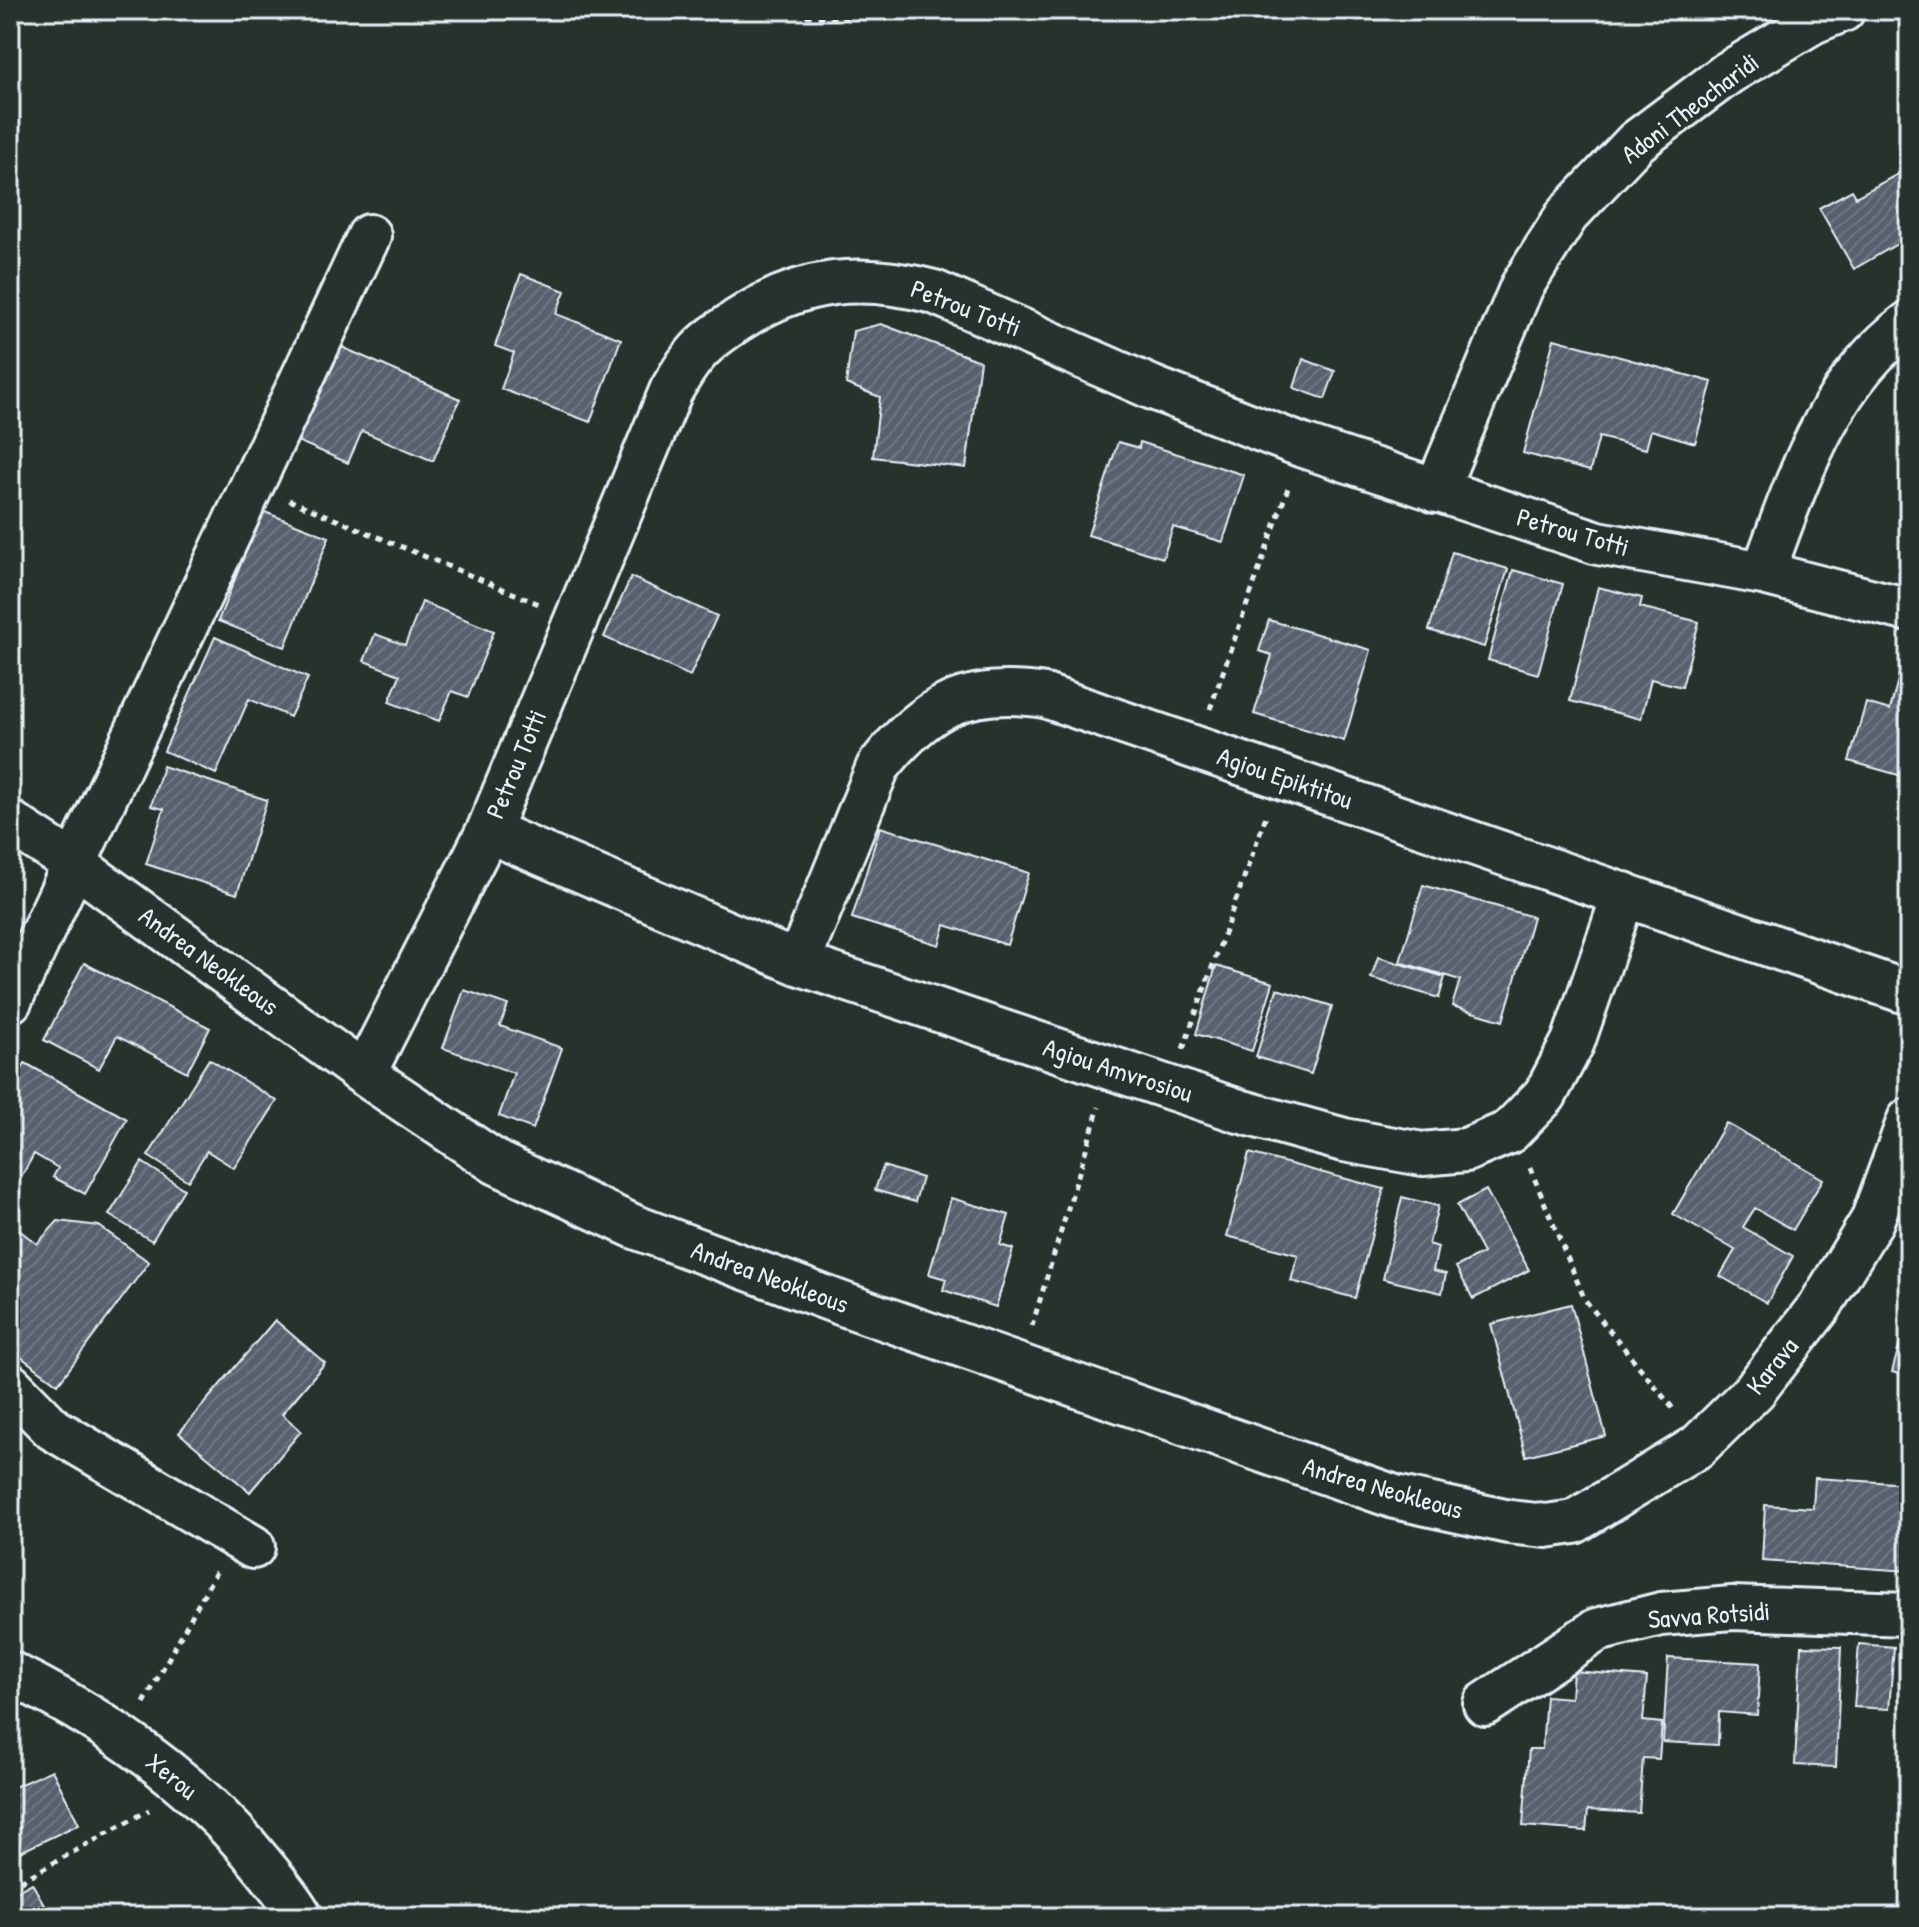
<svg xmlns="http://www.w3.org/2000/svg" width="1919" height="1927" font-family="'Patrick Hand',sans-serif">
	<style>
		.building { fill: url(#building-hatch); stroke: #e8f1f8; stroke-width: 2 }
		.lines { fill: none; stroke-linecap: round; stroke-linejoin: round }
		.minor-casing { stroke: #e8f1f8; stroke-width: 48 }
		.path { stroke: #e8f1f8; stroke-width: 5; stroke-dasharray: 6 6; stroke-linecap: butt }
		.minor { stroke: #26332d; stroke-width: 42 }
		.labels { text-anchor: middle; stroke-width: 7; stroke-linejoin: round; paint-order: stroke }
		.street-label { font-size: 26px; fill: #e8f1f8; stroke: #26332d }
	</style>
	<defs>
		<pattern id="building-hatch" width="6" height="6" patternUnits="userSpaceOnUse" patternTransform="scale(2)"><rect width="6" height="6" fill="#585f6d"/><path d="M-1 1l2-2M0 6l6-6M5 7l2-2" fill="none" stroke="#707683"/></pattern>
	</defs>
	<rect width="100%" height="100%" fill="#26332d"/>
	<filter id="ink" filterUnits="userSpaceOnUse"><feTurbulence type="fractalNoise" baseFrequency=".0125" numOctaves="2"/><feDisplacementMap in="SourceGraphic" scale="16" xChannelSelector="R" yChannelSelector="G"/><feConvolveMatrix kernelMatrix="1 2 1 2 8 2 1 2 1" color-interpolation-filters="sRGB"/></filter>
	<g filter="url(#ink)">
		<!-- building -->
		<path class="building" d="M 1909,168 L 1909,237 L 1854,269 L 1819,208 L 1852,190 L 1856,197 Z
			M 521,274 L 565,291 L 556,314 L 621,339 L 590,422 L 501,389 L 514,353 L 495,346 Z
			M 881,324 L 980,361 L 966,468 L 873,457 L 880,397 L 846,384 L 853,331 Z
			M 1554,339 L 1712,382 L 1695,443 L 1651,430 L 1646,449 L 1599,437 L 1590,471 L 1523,453 Z
			M 337,345 L 460,399 L 433,461 L 362,431 L 348,463 L 295,440 Z
			M 1303,359 L 1335,371 L 1325,399 L 1294,388 Z
			M 1118,442 L 1139,448 L 1140,442 L 1244,475 L 1223,542 L 1173,527 L 1163,558 L 1088,535 Z
			M 262,511 L 329,537 L 285,647 L 218,621 Z
			M 1452,552 L 1508,569 L 1484,647 L 1429,630 Z
			M 1513,570 L 1563,584 L 1538,674 L 1488,660 Z
			M 631,577 L 717,616 L 690,676 L 604,637 Z
			M 1598,587 L 1642,598 L 1640,607 L 1699,622 L 1682,687 L 1651,679 L 1641,719 L 1570,701 Z
			M 422,602 L 494,631 L 468,697 L 452,691 L 439,721 L 389,702 L 400,675 L 364,661 L 375,634 L 405,645 Z
			M 1269,620 L 1371,650 L 1344,741 L 1254,714 L 1272,655 L 1259,651 Z
			M 215,637 L 308,678 L 290,717 L 249,699 L 216,774 L 164,751 Z
			M 1899,676 L 1909,678 L 1909,778 L 1849,761 L 1866,703 L 1890,710 Z
			M 163,766 L 267,800 L 237,894 L 146,864 L 164,809 L 151,806 Z
			M 880,827 L 1029,873 L 1007,945 L 945,925 L 939,945 L 852,918 Z
			M 1423,885 L 1533,917 L 1503,1021 L 1452,1006 L 1460,980 L 1400,962 Z
			M 1378,957 L 1445,977 L 1439,998 L 1371,978 Z
			M 84,963 L 210,1028 L 187,1072 L 117,1036 L 99,1069 L 44,1040 Z
			M 1216,966 L 1273,983 L 1252,1051 L 1196,1034 Z
			M 1277,989 L 1332,1006 L 1311,1074 L 1256,1057 Z
			M 464,990 L 508,1005 L 500,1026 L 562,1048 L 533,1129 L 499,1116 L 514,1073 L 443,1048 Z
			M 209,1059 L 277,1101 L 234,1168 L 207,1151 L 188,1181 L 148,1156 Z
			M 25,1063 L 127,1119 L 85,1194 L 53,1177 L 58,1168 L 34,1154 L 10,1197 L 10,1090 Z
			M 1726,1123 L 1823,1179 L 1793,1230 L 1755,1208 L 1743,1227 L 1793,1256 L 1767,1303 L 1720,1276 L 1735,1250 L 1673,1214 Z
			M 1249,1153 L 1384,1189 L 1355,1298 L 1291,1281 L 1298,1255 L 1227,1236 Z
			M 142,1162 L 184,1189 L 152,1241 L 109,1215 Z
			M 883,1166 L 922,1178 L 915,1202 L 875,1190 Z
			M 1486,1190 L 1529,1270 L 1473,1299 L 1456,1267 L 1483,1253 L 1457,1205 Z
			M 1402,1197 L 1438,1206 L 1429,1244 L 1438,1247 L 1433,1271 L 1446,1274 L 1442,1293 L 1383,1279 Z
			M 951,1198 L 1009,1215 L 1000,1245 L 1013,1249 L 996,1307 L 943,1290 L 946,1279 L 929,1274 Z
			M 58,1221 L 99,1226 L 149,1262 L 58,1384 L 10,1349 L 10,1223 L 37,1244 Z
			M 1571,1304 L 1606,1436 L 1526,1456 L 1491,1324 Z
			M 275,1320 L 325,1363 L 282,1414 L 301,1431 L 250,1492 L 179,1433 Z
			M 1900,1343 L 1909,1345 L 1909,1377 L 1892,1372 Z
			M 1815,1478 L 1909,1484 L 1909,1571 L 1762,1561 L 1765,1505 L 1813,1508 Z
			M 1859,1644 L 1894,1647 L 1889,1709 L 1854,1707 Z
			M 1801,1646 L 1841,1647 L 1836,1767 L 1795,1765 Z
			M 1668,1658 L 1760,1663 L 1757,1715 L 1719,1712 L 1718,1745 L 1663,1742 Z
			M 1573,1671 L 1647,1677 L 1643,1721 L 1662,1723 L 1659,1759 L 1643,1758 L 1639,1813 L 1588,1810 L 1586,1831 L 1523,1826 L 1529,1749 L 1542,1749 L 1546,1696 L 1571,1698 Z
			M 52,1770 L 79,1824 L 10,1857 L 10,1783 L 12,1788 Z
			M 32,1883 L 51,1917 L 10,1917 L 10,1895 Z"/>
		<g class="lines">
			<defs>
				<path id="minor" d="M 1436,491 L 1522,286 L 1567,215 L 1636,142 L 1728,73 L 1813,22 L 1843,10
					M 1763,573 C 1797,482 1827,383 1909,323
					M 10,822 L 73,863 L 364,1074 L 497,1163 L 635,1227 L 843,1304 L 1395,1497 L 1509,1522 L 1546,1526 L 1574,1522 L 1697,1447 L 1754,1391 L 1820,1306 L 1872,1221 L 1909,1120
					M 488,831 L 798,963 L 1239,1111 L 1344,1140 L 1422,1154 L 1466,1150 L 1509,1132 L 1545,1095 L 1573,1042 L 1624,894
					M 798,963 L 878,767 C 926,706 966,684 1045,696 L 1909,993
					M 10,1001 L 369,236
					M 364,1074 L 488,831 L 671,391 C 678,379 685,366 695,355 C 706,341 723,330 738,320 C 802,278 861,273 934,292 L 1153,388 L 1303,446 L 1598,543 L 1763,573 L 1909,610
					M 10,1385 L 53,1429 L 253,1547
					M 10,1673 C 106,1720 198,1784 265,1868 C 278,1884 291,1899 301,1917
					M 1485,1704 L 1597,1630 L 1661,1614 L 1732,1608 L 1909,1614"/>
			</defs>
			<!-- minor casing -->
			<use href="#minor" class="minor-casing"/>
			<!-- path -->
			<path class="path" d="M 758,10 C 807,17 857,22 906,10
				M 289,500 L 539,604
				M 1210,709 L 1289,485
				M 1183,1049 L 1267,813
				M 1530,1168 L 1585,1300 L 1675,1411
				M 1032,1326 L 1099,1107
				M 144,1703 L 216,1572
				M 10,1887 L 149,1810"/>
			<!-- minor -->
			<use href="#minor" class="minor"/>
		</g>
	</g>
	<g class="labels">
		<!-- street labels -->
		<g class="street-label">
			<text transform="translate(1690 108) rotate(-37)" y="9">Adoni Theocharidi</text>
			<text transform="translate(966 308) rotate(21)" y="9">Petrou Totti</text>
			<text transform="translate(1573 532) rotate(16)" y="9">Petrou Totti</text>
			<text transform="translate(516 764) rotate(-67)" y="9">Petrou Totti</text>
			<text transform="translate(1285 778) rotate(19)" y="9">Agiou Epiktitou</text>
			<text transform="translate(209 961) rotate(36)" y="9">Andrea Neokleous</text>
			<text transform="translate(1118 1070) rotate(18)" y="9">Agiou Amvrosiou</text>
			<text transform="translate(770 1277) rotate(20)" y="9">Andrea Neokleous</text>
			<text transform="translate(1772 1366) rotate(-51)" y="9">Karava</text>
			<text transform="translate(1383 1488) rotate(16)" y="9">Andrea Neokleous</text>
			<text transform="translate(1709 1615) rotate(-4)" y="9">Savva Rotsidi</text>
			<text transform="translate(172 1776) rotate(39)" y="9">Xerou</text>
		</g>
	</g>
	<!-- margin -->
	<rect width="1919" height="1927" fill="none" stroke="#26332d" stroke-width="40"/>
	<rect x="20" y="20" width="1879" height="1887" fill="none" stroke="#e8f1f8" stroke-width="3" filter="url(#ink)"/>
</svg>
